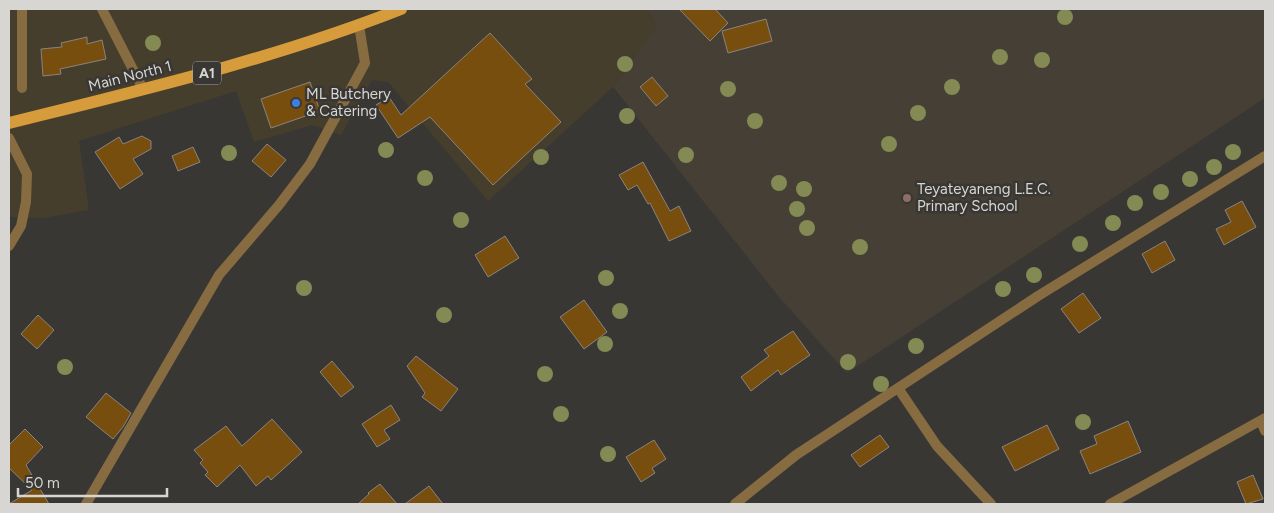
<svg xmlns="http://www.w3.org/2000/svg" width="1274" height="513" font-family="Figtree,sans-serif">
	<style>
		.commercial { fill: #463e2d }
		.built { fill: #453f36 }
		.building { fill: #784e0f; stroke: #888480 }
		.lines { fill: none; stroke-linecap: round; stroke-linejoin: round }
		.service { stroke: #876b41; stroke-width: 10 }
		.minor { stroke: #876b41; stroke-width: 10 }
		.primary { stroke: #d69b3b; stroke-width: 12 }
		.tree { fill: #848a53 }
		.shop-dot { fill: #3f7fe0; stroke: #393733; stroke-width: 2 }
		.education-dot { fill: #8d6e63; stroke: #393733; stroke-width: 2 }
		.labels { text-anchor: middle; stroke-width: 5; stroke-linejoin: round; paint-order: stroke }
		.shield { fill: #393733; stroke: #a8a6a3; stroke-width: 1 }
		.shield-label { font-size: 14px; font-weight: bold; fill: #d7d6d3 }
		.street-label { font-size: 15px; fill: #d7d6d3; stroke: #393733 }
		.poi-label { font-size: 15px; fill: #d7d6d3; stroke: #393733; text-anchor: start }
	</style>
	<rect width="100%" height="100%" fill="#393733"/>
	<!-- commercial -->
	<path class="commercial" d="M 9,9 L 647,9 L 657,26 L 613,87 L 488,201 L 388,82 L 372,80 L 341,135 L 312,125 L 254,142 L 236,91 L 79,141 L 89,210 L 43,218 L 9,217 Z"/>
	<!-- built -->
	<path class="built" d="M 647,9 L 1265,9 L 1265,98 L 847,373 L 779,297 L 613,87 L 657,26 Z"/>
	<!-- building -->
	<path class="building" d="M 679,9 L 715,9 L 728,23 L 710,41 Z
		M 766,19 L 772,41 L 728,53 L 722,31 Z
		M 490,33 L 532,79 L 525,84 L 561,122 L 493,185 L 430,117 L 398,138 L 376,105 L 389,97 L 401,115 Z
		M 87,37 L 87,44 L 102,40 L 106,59 L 60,69 L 61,74 L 43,76 L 41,49 L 62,47 L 61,43 Z
		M 652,77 L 668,96 L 656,106 L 640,87 Z
		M 310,82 L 320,111 L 271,128 L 261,99 Z
		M 142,136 L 151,141 L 151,149 L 133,159 L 143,174 L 120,189 L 95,152 L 119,137 L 123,144 Z
		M 267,144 L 286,160 L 271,177 L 252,161 Z
		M 193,147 L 200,162 L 178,171 L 172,156 Z
		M 643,162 L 670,211 L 679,206 L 691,231 L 669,241 L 650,203 L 648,204 L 637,185 L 628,190 L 619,175 Z
		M 1242,201 L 1256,227 L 1224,245 L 1216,229 L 1231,222 L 1225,210 Z
		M 505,236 L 519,258 L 488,277 L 475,255 Z
		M 1165,241 L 1175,260 L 1152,273 L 1142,254 Z
		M 1083,293 L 1101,318 L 1079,333 L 1061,309 Z
		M 584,300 L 607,332 L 584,349 L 560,317 Z
		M 38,315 L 54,330 L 37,349 L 21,334 Z
		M 793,331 L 810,355 L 781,375 L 778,370 L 751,391 L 741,377 L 769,356 L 764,350 Z
		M 416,356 L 458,389 L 441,411 L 422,397 L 425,393 L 407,366 Z
		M 332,361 L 354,387 L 341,397 L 320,372 Z
		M 106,393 L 131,413 L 123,427 L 113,439 L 86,417 Z
		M 391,405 L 400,420 L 384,430 L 390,439 L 377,447 L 362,424 Z
		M 272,419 L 302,452 L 271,480 L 268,476 L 256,486 L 240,465 L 217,487 L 205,475 L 208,472 L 200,463 L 203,460 L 194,450 L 226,426 L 242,446 Z
		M 1128,421 L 1141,452 L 1090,474 L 1080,451 L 1097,444 L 1094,436 Z
		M 1047,425 L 1059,449 L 1015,471 L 1002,447 Z
		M 25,429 L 43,447 L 26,465 L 49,504 L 9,504 L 32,490 L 9,468 L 9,445 Z
		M 880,435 L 889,447 L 860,467 L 851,455 Z
		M 654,440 L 666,459 L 652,468 L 655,473 L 641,482 L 626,457 Z
		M 1253,475 L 1263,499 L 1246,504 L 1237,482 Z
		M 380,484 L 397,504 L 358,504 L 369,494 L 368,493 Z
		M 429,486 L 443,504 L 405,504 Z"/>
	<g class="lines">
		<!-- service -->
		<path class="service" d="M 22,9 L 22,88
			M 9,138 L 27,174 L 26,202 L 21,226 L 9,246"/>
		<!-- minor -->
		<path class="minor" d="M 102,9 L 143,89
			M 898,388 L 937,446 L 991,504
			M 1261,421 L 1265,431
			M 86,504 L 219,275 L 279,205 L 310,164 L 365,63 L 359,25
			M 735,504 L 796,455 L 1038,296 L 1265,156
			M 1110,504 L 1265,418"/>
		<!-- primary -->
		<path class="primary" d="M 9,123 C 141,90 274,59 401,9"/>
	</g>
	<!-- trees -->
	<g class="tree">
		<circle cx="1065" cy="17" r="8"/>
		<circle cx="153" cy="43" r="8"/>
		<circle cx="1000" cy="57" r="8"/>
		<circle cx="1042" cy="60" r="8"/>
		<circle cx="625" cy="64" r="8"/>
		<circle cx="952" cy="87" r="8"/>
		<circle cx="728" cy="89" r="8"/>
		<circle cx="918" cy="113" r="8"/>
		<circle cx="627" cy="116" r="8"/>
		<circle cx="755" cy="121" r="8"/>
		<circle cx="889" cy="144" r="8"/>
		<circle cx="386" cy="150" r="8"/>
		<circle cx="1233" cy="152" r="8"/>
		<circle cx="229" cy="153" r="8"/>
		<circle cx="686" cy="155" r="8"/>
		<circle cx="541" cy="157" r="8"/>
		<circle cx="1214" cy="167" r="8"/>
		<circle cx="425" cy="178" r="8"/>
		<circle cx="1190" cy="179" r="8"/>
		<circle cx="779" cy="183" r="8"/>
		<circle cx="804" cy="189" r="8"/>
		<circle cx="1161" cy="192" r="8"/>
		<circle cx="1135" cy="203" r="8"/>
		<circle cx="797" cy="209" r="8"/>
		<circle cx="461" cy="220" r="8"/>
		<circle cx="1113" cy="223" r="8"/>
		<circle cx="807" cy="228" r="8"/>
		<circle cx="1080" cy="244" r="8"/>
		<circle cx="860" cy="247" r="8"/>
		<circle cx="1034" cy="275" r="8"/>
		<circle cx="606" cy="278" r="8"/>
		<circle cx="304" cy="288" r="8"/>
		<circle cx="1003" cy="289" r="8"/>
		<circle cx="620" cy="311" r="8"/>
		<circle cx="444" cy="315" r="8"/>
		<circle cx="605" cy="344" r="8"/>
		<circle cx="916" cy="346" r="8"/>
		<circle cx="848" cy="362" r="8"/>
		<circle cx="65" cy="367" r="8"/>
		<circle cx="545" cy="374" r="8"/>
		<circle cx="881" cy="384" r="8"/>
		<circle cx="561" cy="414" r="8"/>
		<circle cx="1083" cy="422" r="8"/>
		<circle cx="608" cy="454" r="8"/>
	</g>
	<!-- markers -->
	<circle class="shop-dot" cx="296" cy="103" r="5"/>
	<circle class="education-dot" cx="907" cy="198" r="5"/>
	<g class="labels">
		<!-- shield labels -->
		<rect class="shield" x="193" y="61.5" width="28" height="23" rx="4"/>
		<g class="shield-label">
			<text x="207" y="78">A1</text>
		</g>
		<!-- street labels -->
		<g class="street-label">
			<text transform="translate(130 76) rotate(-14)" y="5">Main North 1</text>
		</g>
		<!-- poi labels -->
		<g class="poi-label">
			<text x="306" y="99">ML Butchery<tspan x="306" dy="17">&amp; Catering</tspan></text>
			<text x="917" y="194">Teyateyaneng L.E.C.<tspan x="917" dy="17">Primary School</tspan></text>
		</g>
	</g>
	<!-- border -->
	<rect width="1274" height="513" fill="none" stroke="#d7d6d3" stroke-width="20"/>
	<!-- scale -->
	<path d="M18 488v8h149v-8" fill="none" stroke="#d7d6d3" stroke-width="2.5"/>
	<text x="25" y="488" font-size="15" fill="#d7d6d3" stroke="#393733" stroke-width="4" paint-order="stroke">50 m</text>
</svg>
